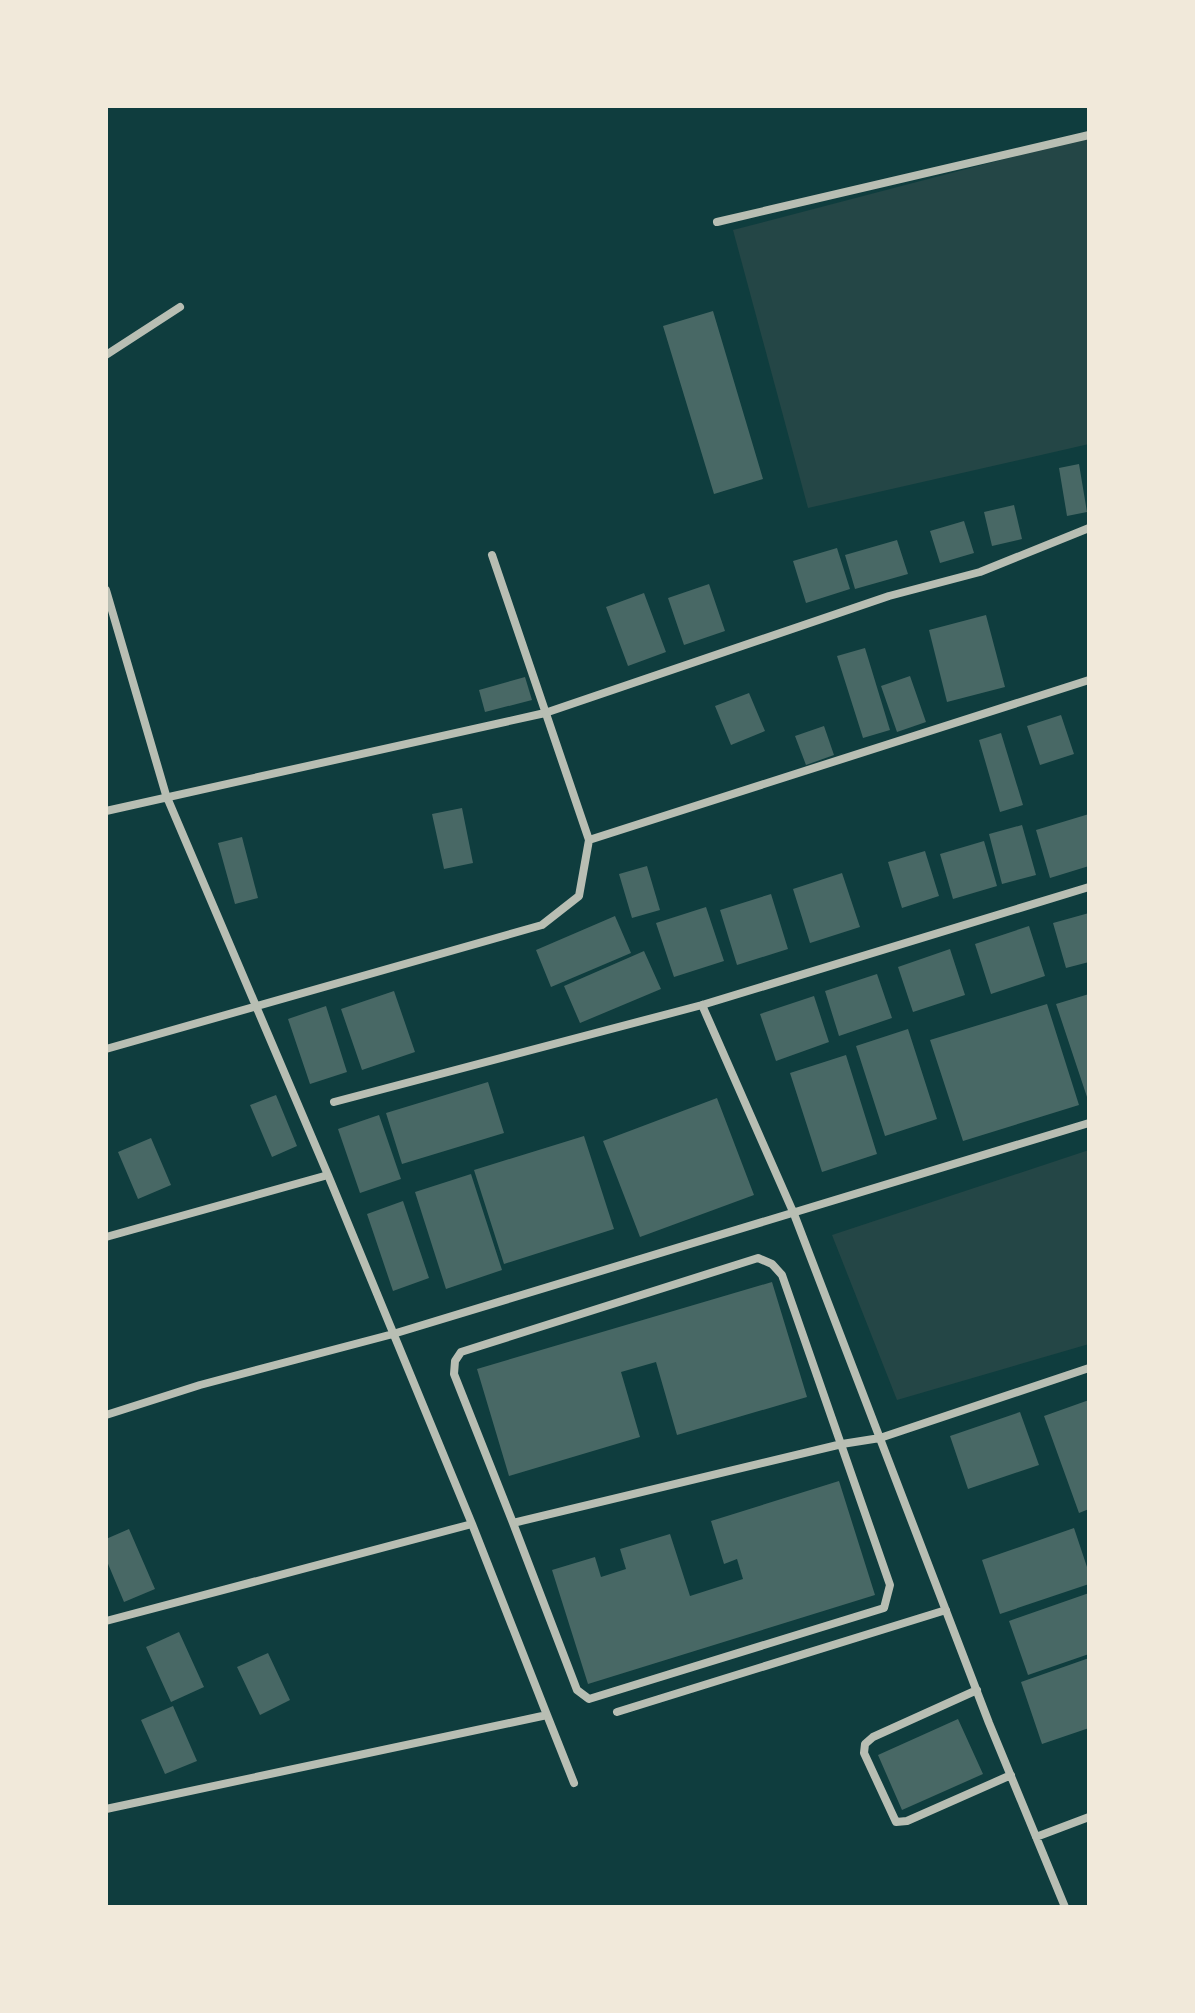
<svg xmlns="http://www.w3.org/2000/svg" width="1195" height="2013" font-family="'Nunito Sans',sans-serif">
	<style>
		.green { fill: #244646 }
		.building { fill: #486865 }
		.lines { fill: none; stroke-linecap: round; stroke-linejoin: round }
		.minor { stroke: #b8beb3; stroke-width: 8 }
	</style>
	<rect width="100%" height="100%" fill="#0f3d3e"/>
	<!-- green -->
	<path class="green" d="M 1089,137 L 1089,444 L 808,508 L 733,230 Z
		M 1089,1150 L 1089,1344 L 897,1400 L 832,1235 Z"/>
	<!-- building -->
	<path class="building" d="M 713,311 L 763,479 L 714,494 L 663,326 Z
		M 1079,464 L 1087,512 L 1067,516 L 1059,468 Z
		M 1014,505 L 1022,539 L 992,546 L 984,512 Z
		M 964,521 L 974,553 L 940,563 L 930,531 Z
		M 897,540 L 908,574 L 855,589 L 845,555 Z
		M 837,548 L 850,589 L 806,603 L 793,561 Z
		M 709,584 L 725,631 L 684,645 L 668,598 Z
		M 644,593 L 666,652 L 628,666 L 606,607 Z
		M 986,615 L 1005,687 L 947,702 L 929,630 Z
		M 865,648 L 890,730 L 863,738 L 837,656 Z
		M 910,676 L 926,722 L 897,732 L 881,686 Z
		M 525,677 L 532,700 L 485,712 L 479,690 Z
		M 749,693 L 765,731 L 731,745 L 715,706 Z
		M 1061,715 L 1074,754 L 1040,765 L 1027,726 Z
		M 824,726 L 834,755 L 806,765 L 795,736 Z
		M 1001,733 L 1023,805 L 1000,812 L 979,740 Z
		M 462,808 L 473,863 L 444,869 L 432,814 Z
		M 1089,814 L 1089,866 L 1050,878 L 1036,830 Z
		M 1022,825 L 1036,875 L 1002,884 L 989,834 Z
		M 242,837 L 258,898 L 235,904 L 218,843 Z
		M 984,841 L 997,886 L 953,899 L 940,854 Z
		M 925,851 L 939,896 L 902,908 L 888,862 Z
		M 647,866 L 660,910 L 632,918 L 619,874 Z
		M 842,873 L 860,927 L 810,943 L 793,889 Z
		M 771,894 L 788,949 L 737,965 L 720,910 Z
		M 706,907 L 724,961 L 674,977 L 656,923 Z
		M 1089,913 L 1089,962 L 1066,968 L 1053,923 Z
		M 615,916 L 631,953 L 551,987 L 536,950 Z
		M 1029,926 L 1045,976 L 991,994 L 975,944 Z
		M 950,949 L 965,995 L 913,1012 L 898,967 Z
		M 644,951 L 661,989 L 580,1023 L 564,986 Z
		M 877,974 L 892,1018 L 839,1036 L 825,991 Z
		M 394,991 L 415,1052 L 362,1070 L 341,1009 Z
		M 1089,994 L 1089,1100 L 1088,1100 L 1056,1004 Z
		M 814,996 L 829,1042 L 776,1061 L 760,1014 Z
		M 1047,1004 L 1079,1105 L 963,1141 L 930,1040 Z
		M 326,1006 L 347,1072 L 310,1084 L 288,1019 Z
		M 908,1029 L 937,1119 L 885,1136 L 856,1046 Z
		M 846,1055 L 877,1154 L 822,1172 L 790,1073 Z
		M 488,1082 L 504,1133 L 402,1164 L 386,1113 Z
		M 276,1095 L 297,1146 L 272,1157 L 250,1105 Z
		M 717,1098 L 754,1195 L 640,1237 L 603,1141 Z
		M 379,1115 L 401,1179 L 360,1193 L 338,1129 Z
		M 584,1136 L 614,1229 L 504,1264 L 474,1170 Z
		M 151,1138 L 171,1185 L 138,1199 L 118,1152 Z
		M 471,1174 L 502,1270 L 446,1289 L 415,1192 Z
		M 403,1201 L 429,1278 L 393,1291 L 367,1214 Z
		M 772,1282 L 807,1397 L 677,1435 L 656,1362 L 621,1372 L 640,1437 L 509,1476 L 477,1369 Z
		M 1089,1400 L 1089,1509 L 1079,1513 L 1044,1416 Z
		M 1020,1412 L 1039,1465 L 968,1489 L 950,1436 Z
		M 839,1481 L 875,1595 L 588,1684 L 552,1570 L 595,1557 L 601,1577 L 626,1569 L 620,1549 L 670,1534 L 690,1596 L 743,1579 L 737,1559 L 724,1564 L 711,1521 Z
		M 1074,1528 L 1089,1573 L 1089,1584 L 1000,1614 L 982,1560 Z
		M 129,1529 L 155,1589 L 124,1602 L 106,1559 L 106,1539 Z
		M 1089,1593 L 1089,1654 L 1028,1675 L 1009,1621 Z
		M 179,1632 L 204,1687 L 171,1702 L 146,1647 Z
		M 268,1653 L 290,1700 L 260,1715 L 237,1667 Z
		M 1089,1658 L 1089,1728 L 1042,1744 L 1021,1682 Z
		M 173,1706 L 197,1761 L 165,1774 L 141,1720 Z
		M 958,1719 L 983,1774 L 902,1810 L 878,1755 Z"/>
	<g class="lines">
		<!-- minor -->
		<path class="minor" d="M 717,222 L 1089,135
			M 106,355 L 180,307
			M 106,590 L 166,795 L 328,1175
			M 106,811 L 545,713 L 889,596 L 980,572 L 1089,528
			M 589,840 L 1089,680
			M 702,1005 L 794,1214 L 989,1723 L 1065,1907
			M 106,1049 L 542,925 L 579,896 L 589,840 L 492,555
			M 334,1102 L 702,1005 L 1089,887
			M 106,1237 L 328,1175 L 472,1524
			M 106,1415 L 200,1385 L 393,1334 L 1089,1123
			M 513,1523 L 454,1374 L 455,1361 L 461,1352 L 758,1258 L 772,1264 L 782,1275 L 890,1585 L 884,1608 L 589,1699 L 577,1690 L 513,1523 L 842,1444 L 880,1438 L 1089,1368
			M 106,1621 L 472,1524 L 547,1715 L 106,1809
			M 977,1690 L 873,1737 L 865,1744 L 864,1753 L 896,1822 L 907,1821 L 1011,1775
			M 617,1712 L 946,1610
			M 547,1715 L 574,1783
			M 1036,1837 L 1089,1817"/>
	</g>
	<!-- border -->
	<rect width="1195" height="2013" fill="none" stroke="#f1e9da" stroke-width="216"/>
</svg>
